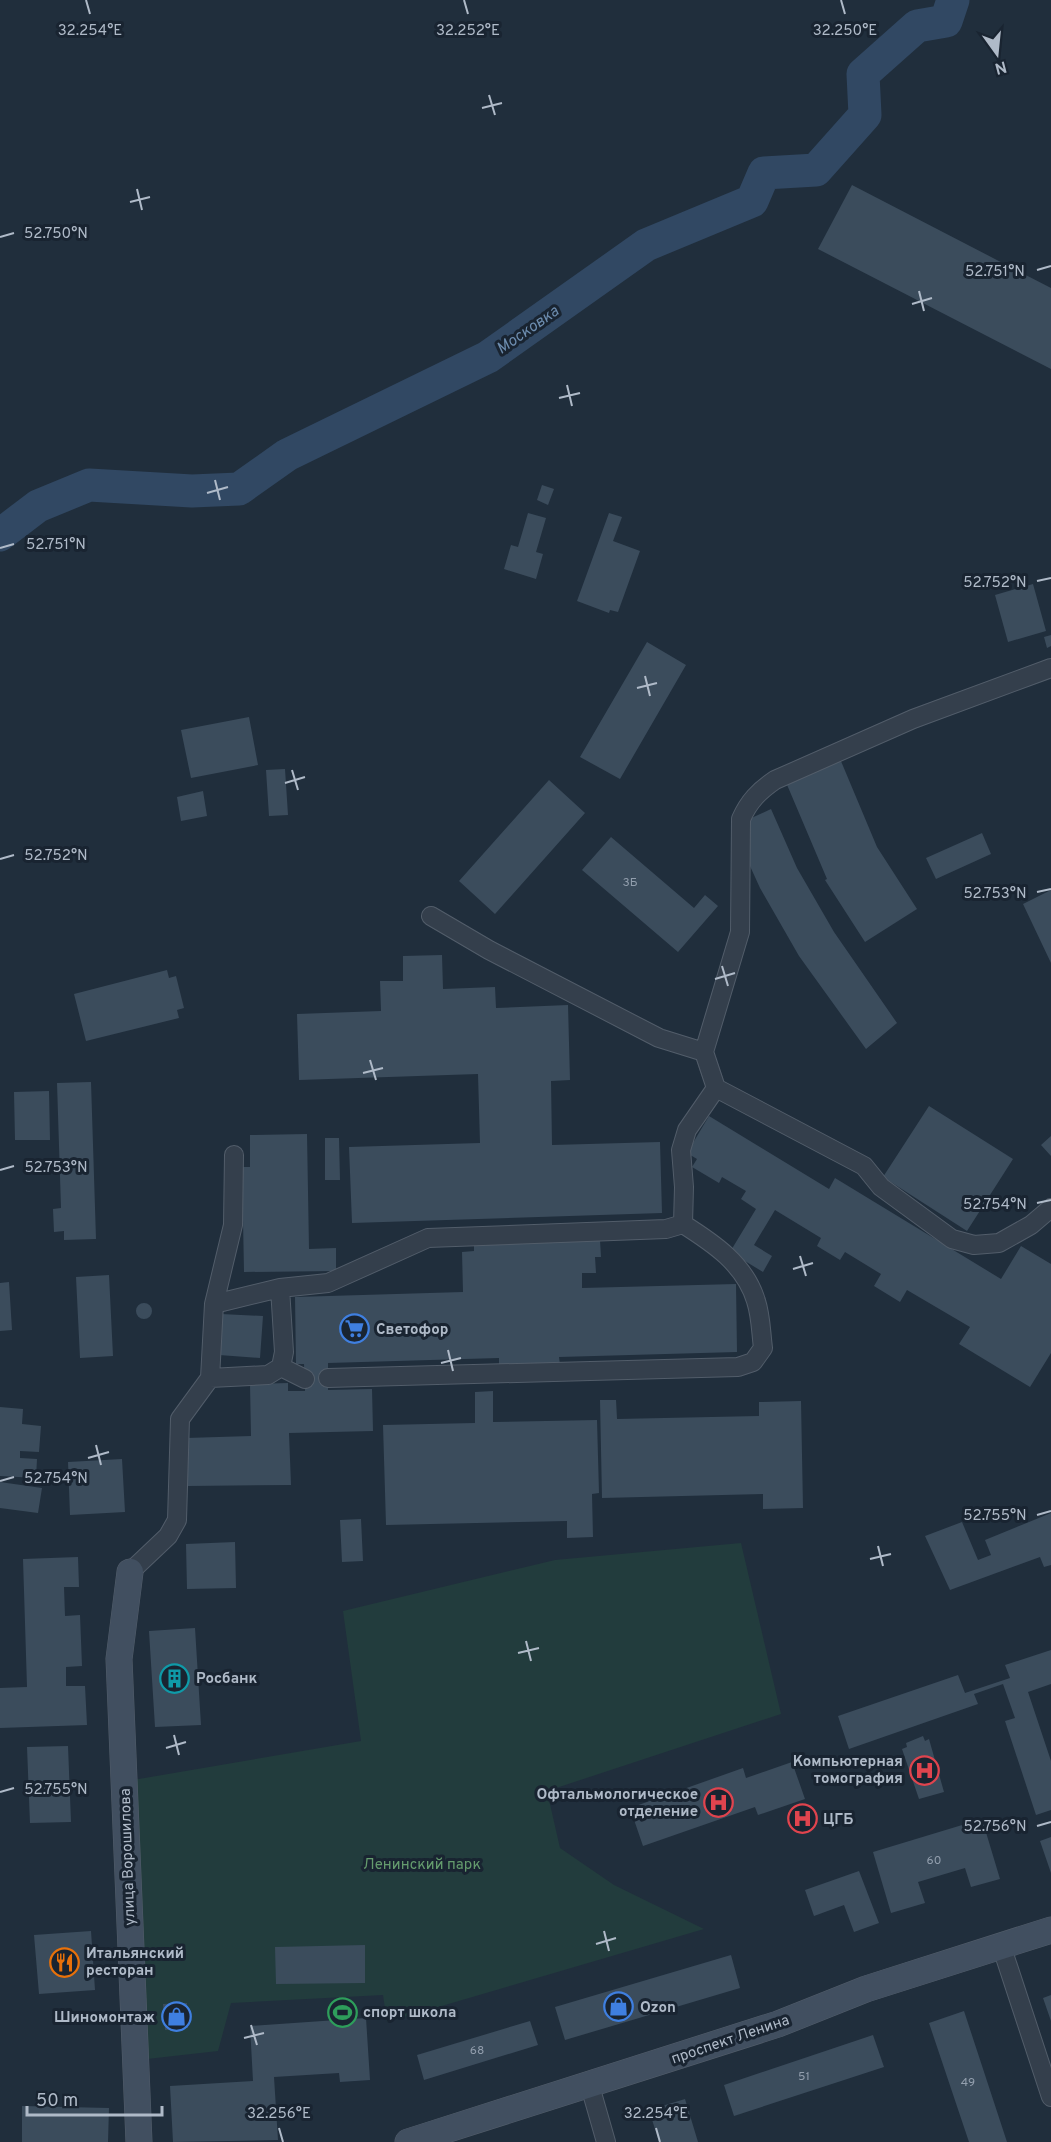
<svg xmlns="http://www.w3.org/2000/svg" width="1051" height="2142" font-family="Overpass,sans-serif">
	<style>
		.green { fill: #223c3d }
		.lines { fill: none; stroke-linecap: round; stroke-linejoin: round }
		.river { stroke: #314863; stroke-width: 33 }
		.building { fill: #3b4c5c }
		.street-casing { stroke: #525d6a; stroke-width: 20 }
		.secondary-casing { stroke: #525d6a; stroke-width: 27 }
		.street { stroke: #343f4c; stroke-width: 18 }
		.secondary { stroke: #414f60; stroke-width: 26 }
		.ticks { fill: none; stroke: #afbac8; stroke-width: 2 }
		.labels { text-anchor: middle; stroke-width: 6; stroke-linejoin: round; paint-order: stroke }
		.number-label { font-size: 12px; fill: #929ead }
		.poi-label { font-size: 15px; font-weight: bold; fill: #afbac8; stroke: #192431; text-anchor: start }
		.street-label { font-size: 15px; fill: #afbac8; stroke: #192431 }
		.park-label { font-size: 15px; fill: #649b6d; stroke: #192431 }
		.water-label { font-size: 16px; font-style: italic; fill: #6d8daf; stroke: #192431 }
		.ticks-label { font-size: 15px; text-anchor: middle; fill: #afbac8; stroke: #192431; stroke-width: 6; stroke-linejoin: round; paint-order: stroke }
	</style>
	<rect width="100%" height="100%" fill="#202e3c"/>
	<!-- green -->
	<path class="green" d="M 741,1543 L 781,1714 L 547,1791 L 560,1848 L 614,1885 L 704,1929 L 387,2022 L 383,1995 L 231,2003 L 218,2051 L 147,2059 L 133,1780 L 361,1741 L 343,1611 L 555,1560 Z"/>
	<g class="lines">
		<!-- river -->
		<path class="river" d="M 0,535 L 38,506 L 89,485 L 192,491 L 239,489 L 287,455 L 488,357 L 646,245 L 752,201 L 764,173 L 816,170 L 865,115 L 863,74 L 917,26 L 946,21 L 953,0"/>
	</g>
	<!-- building -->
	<path class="building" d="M 852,185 L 1051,288 L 1051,369 L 818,249 Z
		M 542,485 L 554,489 L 548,505 L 537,500 Z
		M 528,513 L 546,518 L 536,552 L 543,554 L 536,579 L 504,569 L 511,545 L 518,547 Z
		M 609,513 L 622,517 L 613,541 L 640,551 L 618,612 L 610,610 L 609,613 L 577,601 Z
		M 1033,584 L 1046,631 L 1008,642 L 995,595 Z
		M 1051,635 L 1051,646 L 1047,648 L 1044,637 Z
		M 647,642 L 686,665 L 620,779 L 580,757 Z
		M 249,717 L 258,765 L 191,778 L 181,730 Z
		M 838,754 L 877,847 L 917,909 L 865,942 L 825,880 L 827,879 L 785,780 Z
		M 285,769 L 288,815 L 269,816 L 266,770 Z
		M 549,780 L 585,813 L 495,914 L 459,881 Z
		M 203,791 L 207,816 L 181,821 L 177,797 Z
		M 771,809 L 797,868 L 834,932 L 897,1023 L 866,1049 L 799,956 L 760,888 L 745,855 L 747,820 Z
		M 982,833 L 991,854 L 936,879 L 926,858 Z
		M 611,837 L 694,908 L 705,895 L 718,906 L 678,952 L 582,870 Z
		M 1051,890 L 1051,963 L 1023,904 Z
		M 442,955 L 443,989 L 495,987 L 496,1008 L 568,1005 L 570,1080 L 551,1081 L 552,1145 L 660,1142 L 662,1213 L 352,1223 L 349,1147 L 480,1143 L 478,1074 L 299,1080 L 297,1014 L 381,1011 L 380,981 L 403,981 L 403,956 Z
		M 167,970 L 169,978 L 176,976 L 184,1008 L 177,1010 L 179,1018 L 86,1041 L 74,994 Z
		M 91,1082 L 96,1239 L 64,1240 L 64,1231 L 54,1232 L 53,1209 L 61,1208 L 57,1083 Z
		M 49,1091 L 50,1140 L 15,1140 L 14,1092 Z
		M 929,1106 L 1013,1159 L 967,1231 L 883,1177 Z
		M 709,1116 L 829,1189 L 835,1178 L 1001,1279 L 1021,1246 L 1051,1264 L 1051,1353 L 1030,1387 L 959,1344 L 970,1327 L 907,1290 L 900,1302 L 874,1286 L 881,1274 L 845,1252 L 840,1260 L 817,1246 L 821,1238 L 775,1210 L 754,1245 L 772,1256 L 763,1272 L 730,1252 L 756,1209 L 741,1199 L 746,1191 L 722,1177 L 719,1183 L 692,1167 L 697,1159 L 687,1153 Z
		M 307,1134 L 309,1249 L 336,1248 L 336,1271 L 244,1272 L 242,1167 L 250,1167 L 250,1135 Z
		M 1051,1136 L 1051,1156 L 1041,1145 Z
		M 325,1138 L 339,1138 L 340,1180 L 325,1180 Z
		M 600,1240 L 601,1257 L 595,1257 L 596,1273 L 582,1273 L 582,1288 L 736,1284 L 737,1352 L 559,1357 L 560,1365 L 499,1367 L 499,1358 L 328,1363 L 328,1390 L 372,1389 L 373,1431 L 289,1433 L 291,1485 L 187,1486 L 186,1438 L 251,1436 L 250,1384 L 288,1383 L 288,1391 L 305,1391 L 304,1364 L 296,1364 L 295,1297 L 463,1292 L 462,1252 L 474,1251 L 474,1241 Z
		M 109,1275 L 113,1356 L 80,1358 L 76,1277 Z
		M 9,1282 L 12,1330 L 0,1331 L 0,1283 Z
		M136 1311a8 8 0 1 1 16 0a8 8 0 1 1-16 0Z
		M 221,1314 L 263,1316 L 260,1358 L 219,1355 Z
		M 493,1391 L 493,1422 L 597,1420 L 599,1493 L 592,1494 L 593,1537 L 567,1538 L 567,1521 L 386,1525 L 383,1425 L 475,1423 L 475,1392 Z
		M 600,1400 L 616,1400 L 617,1419 L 759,1416 L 759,1402 L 801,1401 L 803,1508 L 763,1509 L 763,1494 L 602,1498 Z
		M 0,1407 L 23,1409 L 22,1424 L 41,1426 L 39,1452 L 20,1451 L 20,1458 L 37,1459 L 36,1478 L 0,1476 Z
		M 122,1459 L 125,1512 L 70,1515 L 68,1462 Z
		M 0,1482 L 42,1488 L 38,1513 L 0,1508 Z
		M 1051,1513 L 1051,1565 L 1044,1567 L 1040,1557 L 950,1590 L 925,1536 L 962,1522 L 978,1560 L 991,1555 L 985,1540 Z
		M 361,1519 L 363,1561 L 342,1562 L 340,1520 Z
		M 235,1542 L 236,1588 L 187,1589 L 186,1544 Z
		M 78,1557 L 79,1587 L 64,1587 L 65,1616 L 80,1615 L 82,1666 L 66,1667 L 66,1686 L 85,1686 L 87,1725 L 0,1728 L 0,1688 L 27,1687 L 23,1559 Z
		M 195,1628 L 201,1725 L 155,1727 L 149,1631 Z
		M 1051,1650 L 1051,1684 L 1028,1692 L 1051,1761 L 1051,1810 L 1036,1815 L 1005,1721 L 1015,1718 L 1003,1684 L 974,1694 L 978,1704 L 849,1749 L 838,1716 L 958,1675 L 965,1693 L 1010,1678 L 1005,1665 Z
		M 923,1736 L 925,1741 L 929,1739 L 944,1792 L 919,1799 L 902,1749 L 907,1747 L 906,1743 Z
		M 68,1746 L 71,1822 L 30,1823 L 27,1747 Z
		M 792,1762 L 805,1799 L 758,1815 L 755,1807 L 643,1846 L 630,1808 L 743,1768 L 746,1778 Z
		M 982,1819 L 1000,1879 L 971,1887 L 965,1868 L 918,1882 L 925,1903 L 891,1913 L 873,1852 Z
		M 1051,1837 L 1051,1873 L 1040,1841 Z
		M 859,1871 L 879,1923 L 854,1932 L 844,1905 L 814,1916 L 805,1890 Z
		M 91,1931 L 95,1990 L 39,1994 L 34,1935 Z
		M 365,1945 L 365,1983 L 276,1984 L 275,1947 Z
		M 731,1955 L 740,1988 L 565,2040 L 555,2007 Z
		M 1051,1995 L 1051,2021 L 1043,1998 Z
		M 187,2003 L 188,2028 L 165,2030 L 163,2004 Z
		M 964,2011 L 1007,2142 L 969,2142 L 929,2023 Z
		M 366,2018 L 370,2080 L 340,2082 L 339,2073 L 274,2077 L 278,2140 L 173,2142 L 170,2086 L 253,2081 L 250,2026 Z
		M 530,2021 L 538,2045 L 424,2080 L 417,2055 Z
		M 873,2035 L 884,2067 L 734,2116 L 724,2085 Z
		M 685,2099 L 698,2142 L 659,2142 L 649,2110 Z
		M 22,2106 L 109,2108 L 108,2142 L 22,2142 Z"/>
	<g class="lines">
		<defs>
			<path id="street" d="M 431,916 L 489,950 L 659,1038 L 704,1052
				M 716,1088 L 864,1166 L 881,1187 L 952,1239 L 974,1245 L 999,1243 L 1031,1225 L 1051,1208
				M 214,1304 L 280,1288 L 328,1283 L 428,1238 L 666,1229 L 683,1224 L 684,1187 L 681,1150 L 687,1130 L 716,1088 L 704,1052 L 740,932 L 741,819 C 749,801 759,791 775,780 L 913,719 L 1051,668
				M 281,1367 L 305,1379
				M 210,1378 L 268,1375 L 281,1367 L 284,1352 L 280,1288
				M 328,1378 L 738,1367 L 753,1362 L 763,1348 C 761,1333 761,1316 756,1301 C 745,1264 713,1243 683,1224
				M 130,1572 L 168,1536 L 177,1520 L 180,1419 L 210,1378 L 214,1304 L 233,1225 L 234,1155
				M 1001,1945 L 1051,2097
				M 590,2086 L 606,2142"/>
			<path id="secondary" d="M 130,1572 L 119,1659 L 139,2142
				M 408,2142 L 778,2024 L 866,1989 L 1051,1930"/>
		</defs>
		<!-- street casing -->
		<use href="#street" class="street-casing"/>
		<!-- secondary casing -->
		<use href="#secondary" class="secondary-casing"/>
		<!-- street -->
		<use href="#street" class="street"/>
		<!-- secondary -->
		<use href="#secondary" class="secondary"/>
	</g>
	<!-- ticks -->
	<path class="ticks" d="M 86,0 L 90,14M 464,0 L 468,14M 841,0 L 845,14M 489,95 L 495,115M 482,108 L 502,103M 137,189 L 142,210M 130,202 L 150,197M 0,237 L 14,233M 1037,270 L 1051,266M 919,291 L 924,311M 912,304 L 932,298M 567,385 L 572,406M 559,398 L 580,393M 215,480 L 220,500M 207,493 L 228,487M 0,548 L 14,544M 1037,581 L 1051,578M 645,676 L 650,696M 637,688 L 657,683M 292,770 L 298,790M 285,783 L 305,777M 0,859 L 14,855M 1037,892 L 1051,889M 722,966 L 728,986M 715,979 L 735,973M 370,1060 L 376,1080M 363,1073 L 383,1068M 0,1170 L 14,1166M 1037,1203 L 1051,1200M 800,1256 L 806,1276M 793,1269 L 813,1263M 448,1350 L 453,1371M 441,1363 L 461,1358M 96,1445 L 101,1465M 88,1458 L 109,1452M 0,1481 L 14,1477M 1037,1515 L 1051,1511M 878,1546 L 883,1566M 870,1559 L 891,1554M 526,1641 L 531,1661M 518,1653 L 539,1648M 174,1735 L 179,1755M 166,1748 L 186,1742M 0,1792 L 14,1788M 1037,1826 L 1051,1822M 604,1931 L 609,1951M 596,1944 L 616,1938M 251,2025 L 257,2045M 244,2038 L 264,2033M 279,2128 L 283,2142M 656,2128 L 660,2142"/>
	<!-- icons -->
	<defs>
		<symbol id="supermarket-ring" viewBox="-11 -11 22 22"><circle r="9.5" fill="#192431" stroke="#3f7fe0" stroke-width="1.5"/><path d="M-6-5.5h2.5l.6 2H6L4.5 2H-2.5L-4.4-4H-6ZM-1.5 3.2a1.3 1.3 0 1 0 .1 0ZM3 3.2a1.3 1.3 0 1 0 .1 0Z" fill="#3f7fe0"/></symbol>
		<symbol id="building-ring" viewBox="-11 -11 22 22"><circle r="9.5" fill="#192431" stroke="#0f9aa8" stroke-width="1.5"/><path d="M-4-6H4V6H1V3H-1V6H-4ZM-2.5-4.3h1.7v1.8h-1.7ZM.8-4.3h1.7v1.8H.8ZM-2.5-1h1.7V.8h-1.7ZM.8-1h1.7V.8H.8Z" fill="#0f9aa8"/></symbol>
		<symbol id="hospital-ring" viewBox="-11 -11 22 22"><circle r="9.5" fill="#192431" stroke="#e0444e" stroke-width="1.5"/><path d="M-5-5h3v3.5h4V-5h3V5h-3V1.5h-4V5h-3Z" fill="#e0444e"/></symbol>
		<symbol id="restaurant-ring" viewBox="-11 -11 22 22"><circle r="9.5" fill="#192431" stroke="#e8710a" stroke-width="1.5"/><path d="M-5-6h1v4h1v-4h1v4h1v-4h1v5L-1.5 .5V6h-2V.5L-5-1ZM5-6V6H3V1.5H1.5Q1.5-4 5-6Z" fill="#e8710a"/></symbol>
		<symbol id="shop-ring" viewBox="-11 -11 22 22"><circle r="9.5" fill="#192431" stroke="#3f7fe0" stroke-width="1.5"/><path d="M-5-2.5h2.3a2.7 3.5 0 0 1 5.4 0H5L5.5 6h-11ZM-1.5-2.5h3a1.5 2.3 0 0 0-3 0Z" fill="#3f7fe0"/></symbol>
		<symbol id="stadium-ring" viewBox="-11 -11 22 22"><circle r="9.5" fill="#192431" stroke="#2e9e5b" stroke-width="1.5"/><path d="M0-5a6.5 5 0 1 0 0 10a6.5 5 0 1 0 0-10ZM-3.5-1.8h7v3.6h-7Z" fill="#2e9e5b"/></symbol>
	</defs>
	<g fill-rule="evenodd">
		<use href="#supermarket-ring" x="338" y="1312" width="33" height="33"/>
		<use href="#building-ring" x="158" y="1662" width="33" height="33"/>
		<use href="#hospital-ring" x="908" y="1754" width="33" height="33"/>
		<use href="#hospital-ring" x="702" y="1786" width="33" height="33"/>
		<use href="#hospital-ring" x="786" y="1802" width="33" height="33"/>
		<use href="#restaurant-ring" x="48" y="1946" width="33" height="33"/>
		<use href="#shop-ring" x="602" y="1990" width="33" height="33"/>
		<use href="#stadium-ring" x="326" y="1996" width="33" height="33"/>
		<use href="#shop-ring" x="160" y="2000" width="33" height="33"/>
	</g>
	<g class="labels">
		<!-- number labels -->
		<g class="number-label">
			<text x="630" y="886">3Б</text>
			<text x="934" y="1864">60</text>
			<text x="477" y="2054">68</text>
			<text x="804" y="2080">51</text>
			<text x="968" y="2086">49</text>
		</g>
		<!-- poi labels -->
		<g class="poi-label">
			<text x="376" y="1334">Светофор</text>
			<text x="196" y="1683">Росбанк</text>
			<text x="903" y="1766" text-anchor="end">Компьютерная<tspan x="903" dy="17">томография</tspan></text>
			<text x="698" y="1799" text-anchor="end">Офтальмологическое<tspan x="698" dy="17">отделение</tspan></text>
			<text x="823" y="1824">ЦГБ</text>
			<text x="86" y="1958">Итальянский<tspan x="86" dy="17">ресторан</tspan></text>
			<text x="640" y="2012">Ozon</text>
			<text x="363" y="2017">спорт школа</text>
			<text x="155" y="2022" text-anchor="end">Шиномонтаж</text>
		</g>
		<!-- street labels -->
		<g class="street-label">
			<text transform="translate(127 1857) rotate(-92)" y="5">улица Ворошилова</text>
			<text transform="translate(730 2039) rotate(-19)" y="5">проспект Ленина</text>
		</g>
		<!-- park labels -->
		<g class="park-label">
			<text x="422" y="1869">Ленинский парк</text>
		</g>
		<!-- water labels -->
		<g class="water-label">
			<text transform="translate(527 329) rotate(-35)" y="6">Московка</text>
		</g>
	</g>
	<g class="ticks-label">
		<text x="90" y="35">32.254°E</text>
		<text x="468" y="35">32.252°E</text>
		<text x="845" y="35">32.250°E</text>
		<text x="56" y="238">52.750°N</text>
		<text x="995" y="276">52.751°N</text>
		<text x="56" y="549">52.751°N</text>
		<text x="995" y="587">52.752°N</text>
		<text x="56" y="860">52.752°N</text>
		<text x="995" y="898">52.753°N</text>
		<text x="56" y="1172">52.753°N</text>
		<text x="995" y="1209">52.754°N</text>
		<text x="56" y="1483">52.754°N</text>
		<text x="995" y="1520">52.755°N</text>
		<text x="56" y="1794">52.755°N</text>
		<text x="995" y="1831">52.756°N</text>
		<text x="279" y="2118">32.256°E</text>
		<text x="656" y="2118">32.254°E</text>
	</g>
	<!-- north arrow -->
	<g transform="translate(997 54) rotate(165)" stroke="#192431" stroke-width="4.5" paint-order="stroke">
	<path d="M0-4.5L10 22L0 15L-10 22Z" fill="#afbac8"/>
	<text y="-9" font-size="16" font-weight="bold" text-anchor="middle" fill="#afbac8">N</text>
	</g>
	<!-- scale -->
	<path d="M27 2106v9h135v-9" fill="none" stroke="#afbac8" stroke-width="3"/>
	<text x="36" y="2106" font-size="18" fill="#afbac8" stroke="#192431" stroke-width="4.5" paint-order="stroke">50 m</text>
</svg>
